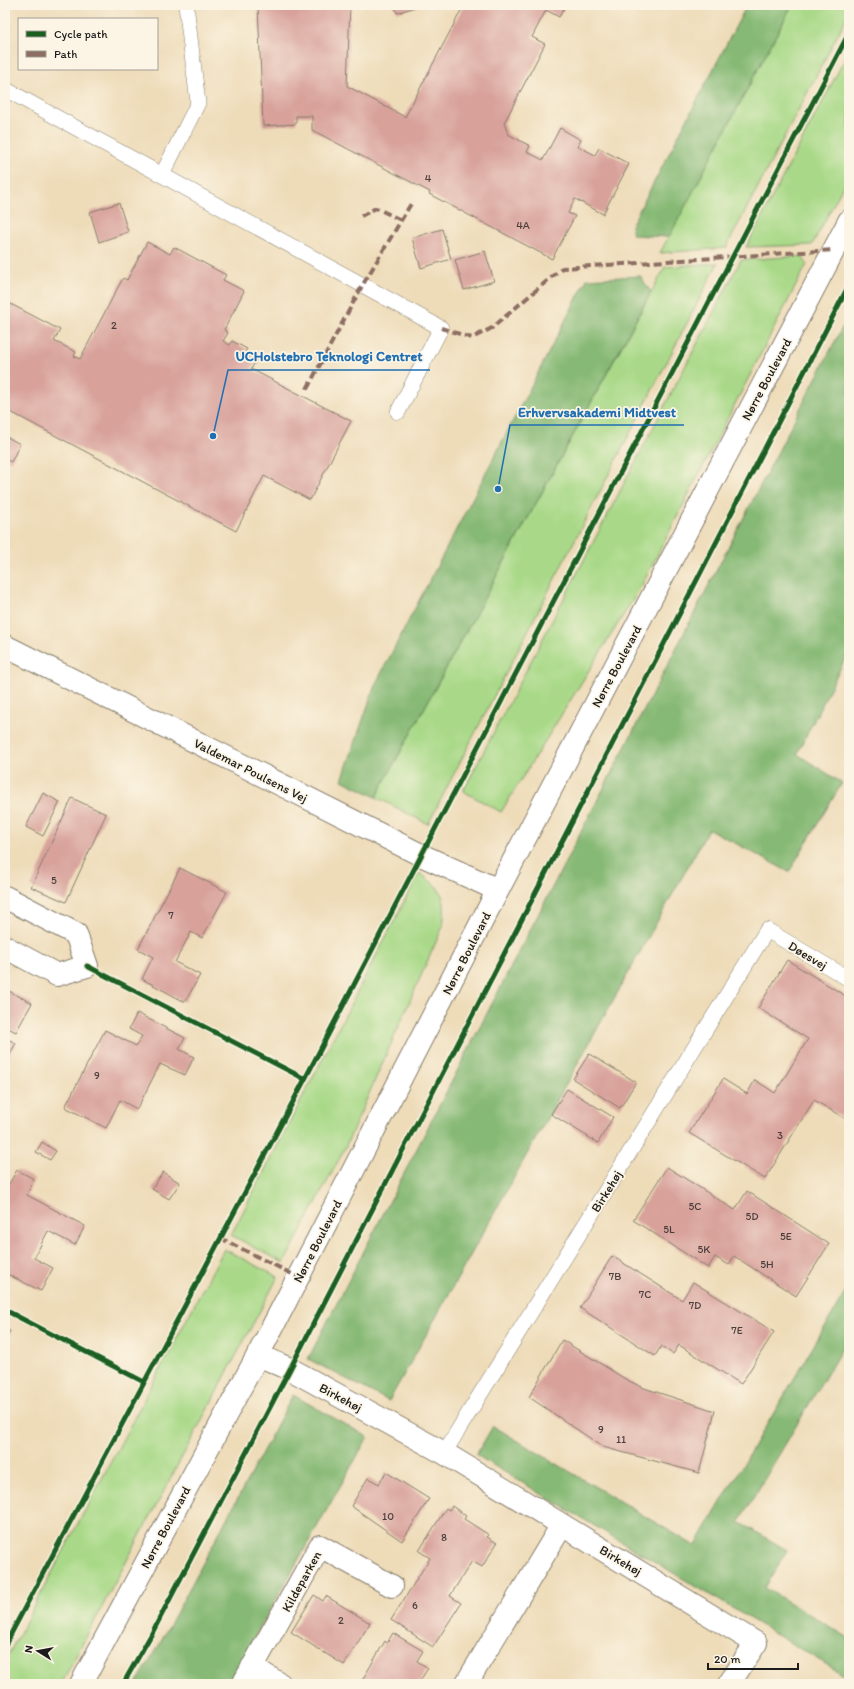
<svg xmlns="http://www.w3.org/2000/svg" width="854" height="1689" font-family="Itim,sans-serif">
	<style>
		.green { fill: #a9d988; stroke: #627a52 }
		.forest { fill: #86b974; stroke: #516a48 }
		.building { fill: #d8a29b }
		.lines { fill: none; stroke-linecap: round; stroke-linejoin: round }
		.service-casing { stroke: #857c6a; stroke-width: 16 }
		.minor-casing { stroke: #857c6a; stroke-width: 24 }
		.tertiary-casing { stroke: #857c6a; stroke-width: 24 }
		.service { stroke: #fff; stroke-width: 15 }
		.minor { stroke: #fff; stroke-width: 22 }
		.tertiary { stroke: #fff; stroke-width: 22 }
		.quiet { stroke: #8d6e63; stroke-width: 4; stroke-dasharray: 8 4; stroke-linecap: butt }
		.cycleway-casing { stroke: #fcf5e5; stroke-width: 8 }
		.cycleway { stroke: #1b5e20; stroke-width: 5 }
		.labels { text-anchor: middle; stroke-width: 3.5; stroke-linejoin: round; paint-order: stroke }
		.number-label { font-size: 11px; fill: #4b3e3c }
		.street-label { font-size: 13px; fill: #1c1c1c; stroke: #fcf5e5 }
		.leader { fill: none; stroke: #1f6fb2; stroke-width: 1.5 }
		.callout-dot { fill: #1f6fb2; stroke: #fcf5e5; stroke-width: 1.5 }
		.callout-label { font-size: 14px; text-anchor: middle; font-weight: bold; fill: #1f6fb2; stroke: #fcf5e5; stroke-width: 3.5; stroke-linejoin: round; paint-order: stroke }
	</style>
	<rect width="100%" height="100%" fill="#fcf5e5"/>
	<filter id="ink" filterUnits="userSpaceOnUse"><feTurbulence type="fractalNoise" baseFrequency=".025" numOctaves="2"/><feDisplacementMap in="SourceGraphic" scale="8" xChannelSelector="R" yChannelSelector="G"/><feConvolveMatrix kernelMatrix="1 2 1 2 8 2 1 2 1" color-interpolation-filters="sRGB"/></filter>
	<filter id="wash" filterUnits="userSpaceOnUse"><feTurbulence type="fractalNoise" baseFrequency=".012" numOctaves="4" result="noise"/><feDisplacementMap in="SourceGraphic" scale="16" xChannelSelector="R" yChannelSelector="G"/><feGaussianBlur stdDeviation="0.9" result="paint"/><feColorMatrix in="noise" values="0 0 0 0 0 0 0 0 0 0 0 0 0 0 0 0 0 1.4 0 .05"/><feComposite in="paint" operator="in"/></filter>
	<g filter="url(#wash)">
		<rect width="100%" height="100%" fill="#eedcb9"/>
		<!-- green -->
		<path class="green" d="M 792,5 L 849,5 L 849,13 L 726,248 L 660,253 Z
			M 849,51 L 849,175 L 812,245 L 746,247 Z
			M 802,256 L 807,264 L 642,585 L 501,812 L 463,791 L 741,260 Z
			M 718,263 L 428,824 L 376,797 L 665,267 Z
			M 419,873 C 443,889 447,897 443,926 L 345,1148 L 284,1263 L 231,1235 Z
			M 224,1249 L 278,1277 L 61,1684 L 5,1684 L 5,1661 Z"/>
		<!-- forest -->
		<path class="forest" d="M 747,5 L 792,5 L 669,237 L 633,235 L 631,226 Z
			M 640,276 L 651,292 L 376,797 L 342,780 L 375,685 L 587,279 Z
			M 843,326 L 849,330 L 849,651 L 797,754 L 842,783 L 789,872 L 709,829 L 389,1401 L 308,1359 Z
			M 849,1286 L 849,1337 L 739,1522 L 787,1550 L 765,1588 L 849,1638 L 849,1678 L 476,1455 L 493,1426 L 695,1546 Z
			M 293,1395 L 368,1437 L 228,1684 L 136,1684 L 157,1649 Z"/>
		<g id="blocks">
			<!-- building -->
			<path class="building" d="M 258,5 L 350,5 L 347,86 L 405,117 L 464,5 L 566,5 L 559,17 L 546,10 L 532,37 L 545,44 L 504,123 L 508,134 L 530,146 L 527,152 L 543,160 L 560,128 L 581,140 L 578,146 L 595,155 L 599,148 L 629,164 L 603,214 L 575,199 L 568,213 L 575,216 L 552,259 L 429,194 L 430,192 L 312,130 L 312,116 L 296,116 L 296,124 L 263,126 Z
				M 394,5 L 421,5 L 397,13 Z
				M 119,203 L 128,232 L 99,242 L 90,212 Z
				M 442,229 L 451,259 L 421,268 L 412,238 Z
				M 147,242 L 170,254 L 174,247 L 226,275 L 223,280 L 244,291 L 224,330 L 228,333 L 223,341 L 230,345 L 232,341 L 247,349 L 245,352 L 257,359 L 251,369 L 351,421 L 310,500 L 264,476 L 236,531 L 5,409 L 5,301 L 60,330 L 54,341 L 76,352 L 74,356 L 80,359 L 123,278 L 127,280 Z
				M 485,251 L 494,281 L 464,290 L 455,260 Z
				M 5,436 L 20,444 L 11,462 L 5,459 Z
				M 43,793 L 60,802 L 43,836 L 26,827 Z
				M 72,798 L 106,814 L 66,902 L 31,887 Z
				M 180,868 L 227,892 L 202,938 L 191,932 L 175,962 L 200,975 L 185,1002 L 142,979 L 153,957 L 138,949 Z
				M 787,960 L 849,998 L 849,1121 L 814,1100 L 765,1179 L 689,1133 L 723,1079 L 747,1094 L 755,1080 L 775,1093 L 808,1039 L 758,1008 Z
				M 5,989 L 32,1003 L 16,1032 L 8,1028 L 5,1034 Z
				M 137,1013 L 185,1038 L 179,1049 L 194,1057 L 185,1075 L 160,1064 L 137,1109 L 120,1100 L 106,1128 L 65,1107 L 105,1030 L 136,1046 L 142,1036 L 129,1029 Z
				M 5,1038 L 16,1043 L 5,1063 Z
				M 589,1054 L 636,1082 L 620,1108 L 573,1079 Z
				M 567,1089 L 613,1117 L 598,1143 L 551,1114 Z
				M 42,1142 L 56,1151 L 50,1160 L 36,1152 Z
				M 667,1167 L 735,1210 L 747,1191 L 829,1244 L 796,1296 L 734,1256 L 729,1265 L 715,1257 L 708,1268 L 633,1220 Z
				M 17,1170 L 34,1179 L 27,1195 L 85,1226 L 75,1245 L 48,1231 L 34,1258 L 53,1268 L 41,1291 L 5,1273 L 5,1191 Z
				M 163,1172 L 180,1183 L 169,1199 L 152,1189 Z
				M 612,1256 L 682,1300 L 693,1282 L 774,1332 L 741,1384 L 679,1345 L 673,1354 L 661,1346 L 655,1356 L 580,1308 Z
				M 5,1328 L 10,1331 L 5,1340 Z
				M 562,1340 L 627,1380 L 644,1388 L 715,1411 L 699,1473 L 603,1447 L 529,1397 Z
				M 386,1472 L 429,1499 L 402,1541 L 351,1506 L 368,1478 L 379,1484 Z
				M 452,1506 L 466,1516 L 464,1519 L 489,1535 L 487,1537 L 497,1543 L 482,1567 L 472,1561 L 450,1596 L 461,1603 L 433,1647 L 391,1620 L 430,1558 L 419,1551 L 446,1508 L 449,1510 Z
				M 314,1595 L 323,1601 L 326,1596 L 370,1623 L 344,1665 L 291,1632 Z
				M 393,1633 L 423,1651 L 417,1661 L 428,1668 L 418,1684 L 360,1684 L 385,1641 L 387,1643 Z"/>
		</g>
	</g>
	<g filter="url(#ink)">
		<use href="#blocks" fill-opacity="0" stroke="#857c6a" stroke-width="1"/>
		<g class="lines">
			<defs>
				<path id="service" d="M 5,89 L 441,328 L 398,412
					M 162,175 L 198,103 L 186,5
					M 444,1453 L 767,930 L 849,979"/>
				<path id="minor" d="M 5,646 L 421,855 L 498,890
					M 5,897 L 76,934 L 87,966 L 57,975 L 5,947
					M 258,1355 L 290,1369 L 444,1453 L 756,1643 L 729,1684
					M 252,1667 L 280,1684
					M 243,1684 L 320,1546 L 392,1586
					M 466,1684 L 562,1525"/>
				<path id="tertiary" d="M 81,1684 L 258,1355 L 498,890 L 849,221"/>
			</defs>
			<!-- service casing -->
			<use href="#service" class="service-casing"/>
			<!-- minor casing -->
			<use href="#minor" class="minor-casing"/>
			<!-- tertiary casing -->
			<use href="#tertiary" class="tertiary-casing"/>
			<!-- service -->
			<use href="#service" class="service"/>
			<!-- minor -->
			<use href="#minor" class="minor"/>
			<!-- tertiary -->
			<use href="#tertiary" class="tertiary"/>
			<!-- quiet -->
			<path class="quiet" d="M 361,216 L 376,208 L 401,220
				M 441,328 L 472,338 L 492,328 L 562,268 L 833,250
				M 307,389 L 362,286 L 412,202
				M 220,1238 L 298,1277"/>
			<defs>
				<path id="cycleway" d="M 87,966 L 305,1079
					M 5,1310 L 144,1382
					M 5,1645 L 305,1079 L 849,33
					M 123,1684 L 151,1635 L 290,1369 L 849,285"/>
			</defs>
			<!-- cycleway casing -->
			<use href="#cycleway" class="cycleway-casing"/>
			<!-- cycleway -->
			<use href="#cycleway" class="cycleway"/>
		</g>
	</g>
	<g class="labels">
		<!-- number labels -->
		<g class="number-label">
			<text x="428" y="182">4</text>
			<text x="523" y="229">4A</text>
			<text x="114" y="329">2</text>
			<text x="54" y="884">5</text>
			<text x="171" y="919">7</text>
			<text x="97" y="1079">9</text>
			<text x="780" y="1139">3</text>
			<text x="695" y="1210">5C</text>
			<text x="752" y="1220">5D</text>
			<text x="669" y="1233">5L</text>
			<text x="786" y="1240">5E</text>
			<text x="704" y="1253">5K</text>
			<text x="767" y="1268">5H</text>
			<text x="615" y="1280">7B</text>
			<text x="645" y="1298">7C</text>
			<text x="695" y="1309">7D</text>
			<text x="737" y="1334">7E</text>
			<text x="601" y="1433">9</text>
			<text x="621" y="1443">11</text>
			<text x="388" y="1520">10</text>
			<text x="444" y="1541">8</text>
			<text x="415" y="1609">6</text>
			<text x="341" y="1624">2</text>
		</g>
		<!-- street labels -->
		<g class="street-label">
			<text transform="translate(766 379) rotate(-62)" y="5">Nørre Boulevard</text>
			<text transform="translate(616 666) rotate(-62)" y="5">Nørre Boulevard</text>
			<text transform="translate(251 770) rotate(27)" y="5">Valdemar Poulsens Vej</text>
			<text transform="translate(466 953) rotate(-63)" y="5">Nørre Boulevard</text>
			<text transform="translate(808 955) rotate(31)" y="5">Døesvej</text>
			<text transform="translate(606 1191) rotate(-58)" y="5">Birkehøj</text>
			<text transform="translate(317 1241) rotate(-63)" y="5">Nørre Boulevard</text>
			<text transform="translate(341 1397) rotate(28)" y="5">Birkehøj</text>
			<text transform="translate(165 1527) rotate(-62)" y="5">Nørre Boulevard</text>
			<text transform="translate(621 1560) rotate(31)" y="5">Birkehøj</text>
			<text transform="translate(301 1581) rotate(-61)" y="5">Kildeparken</text>
		</g>
	</g>
	<!-- callouts -->
	<path class="leader" d="M213 436L228 370H430M498 489L510 425H684"/>
	<g class="callout-dot">
		<circle cx="213" cy="436" r="4"/>
		<circle cx="498" cy="489" r="4"/>
	</g>
	<g class="callout-label">
		<text x="329" y="361">UCHolstebro Teknologi Centret</text>
		<text x="597" y="417">Erhvervsakademi Midtvest</text>
	</g>
	<!-- margin -->
	<rect width="854" height="1689" fill="none" stroke="#fcf5e5" stroke-width="20"/>
	<!-- legend -->
	<rect x="18" y="18" width="140" height="52" fill="#fcf5e5" stroke="#a29e95"/>
	<rect x="26" y="31" width="20" height="6" fill="#1b5e20" stroke="#a29e95"/>
	<text x="54" y="38" font-size="12" fill="#1c1c1c">Cycle path</text>
	<rect x="26" y="51" width="20" height="6" fill="#8d6e63" stroke="#a29e95"/>
	<text x="54" y="58" font-size="12" fill="#1c1c1c">Path</text>
	<!-- north arrow -->
	<g transform="translate(38 1651) rotate(281)" stroke="#fcf5e5" stroke-width="3" paint-order="stroke">
	<path d="M0-3L7 15L0 10L-7 15Z" fill="#1c1c1c"/>
	<text y="-6" font-size="11" font-weight="bold" text-anchor="middle" fill="#1c1c1c">N</text>
	</g>
	<!-- scale -->
	<path d="M708 1663v6h90v-6" fill="none" stroke="#1c1c1c" stroke-width="2"/>
	<text x="714" y="1663" font-size="12" fill="#1c1c1c" stroke="#fcf5e5" stroke-width="3" paint-order="stroke">20 m</text>
</svg>
